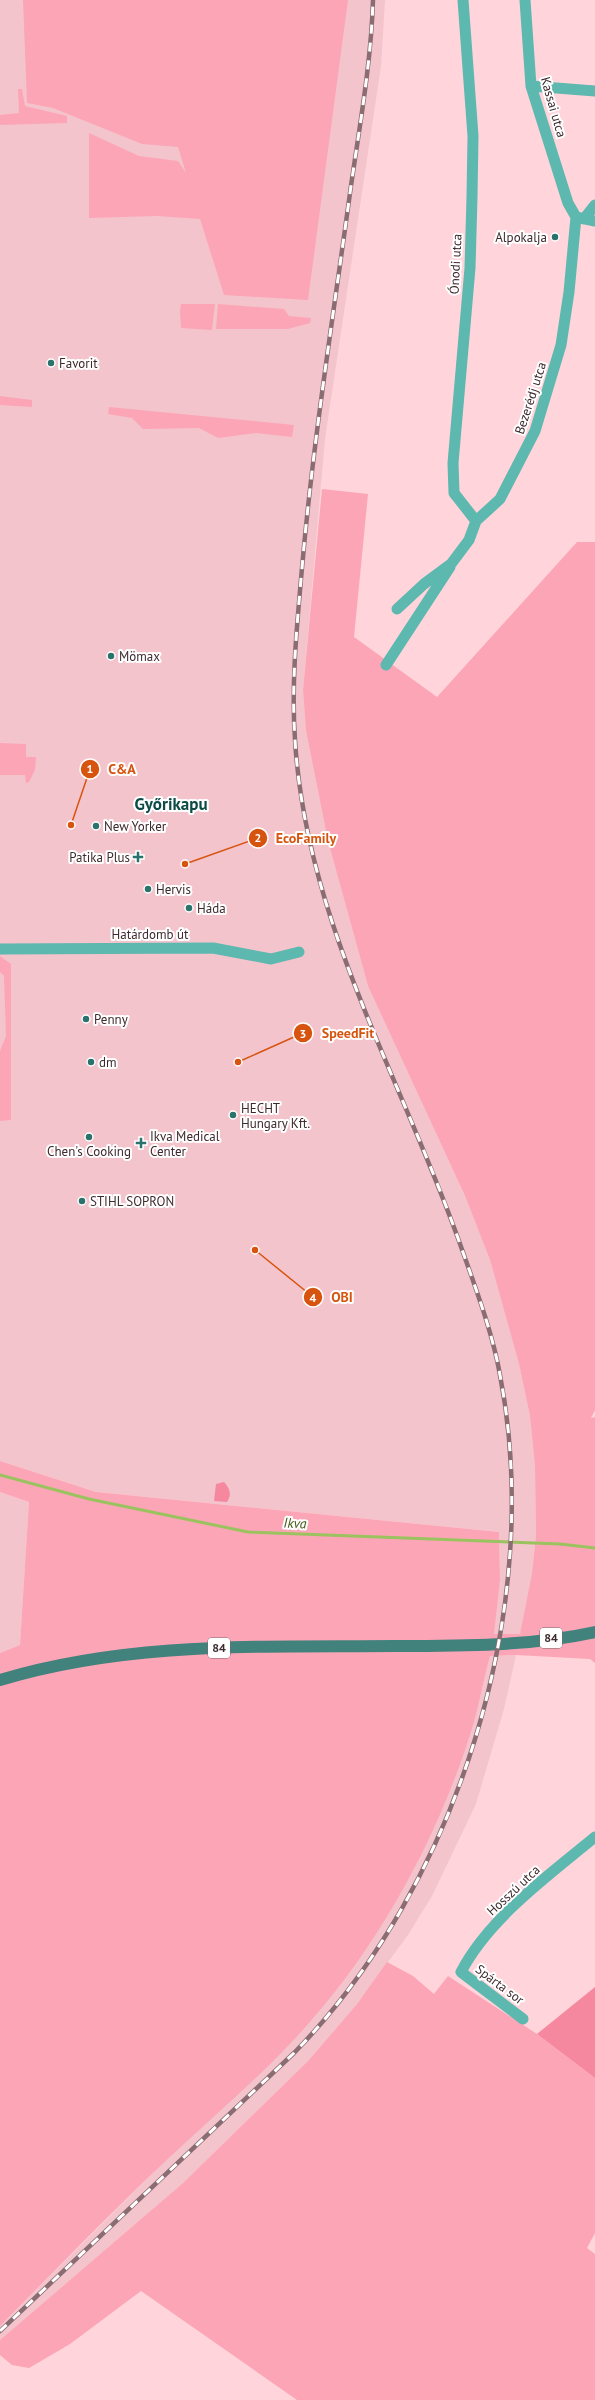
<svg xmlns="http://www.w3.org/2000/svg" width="595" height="2400" font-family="'PT Sans',sans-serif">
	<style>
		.built { fill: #f4c4cc }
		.green { fill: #fca5b6 }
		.forest { fill: #f5879f }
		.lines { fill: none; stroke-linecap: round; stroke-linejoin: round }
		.stream { stroke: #9ac25e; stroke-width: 3 }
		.minor { stroke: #5db8af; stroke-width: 11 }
		.primary { stroke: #42827c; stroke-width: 12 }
		.rail-casing { stroke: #8a6d72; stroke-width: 4.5 }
		.rail { stroke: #fff; stroke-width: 3; stroke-dasharray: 9; stroke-linecap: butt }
		.poi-dot { fill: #2a726c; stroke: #fff; stroke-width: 1.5 }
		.labels { text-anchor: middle; stroke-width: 4; stroke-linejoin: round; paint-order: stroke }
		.shield { fill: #fff; stroke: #786a6d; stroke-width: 1 }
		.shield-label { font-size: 12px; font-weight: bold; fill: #3e2a2e }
		.street-label { font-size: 13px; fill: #3e2a2e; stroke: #fff }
		.poi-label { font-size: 13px; fill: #3e2a2e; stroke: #fff; text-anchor: start }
		.water-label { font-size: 14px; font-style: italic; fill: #435c16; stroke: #fff }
		.district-label { font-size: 17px; font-weight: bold; fill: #0d4b46; stroke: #fff }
		.leader { fill: none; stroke: #d7540f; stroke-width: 1.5 }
		.callout-dot { fill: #d7540f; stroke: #fff; stroke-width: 1.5 }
		.mark-label { font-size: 12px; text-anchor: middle; font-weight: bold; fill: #fff }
		.callout-label { font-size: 14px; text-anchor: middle; font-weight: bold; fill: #d7540f; stroke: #fff; stroke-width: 4; stroke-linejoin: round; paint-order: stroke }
	</style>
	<rect width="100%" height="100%" fill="#ffd4db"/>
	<!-- built -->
	<path class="built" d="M 0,0 L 385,0 L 381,66 L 325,439 L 303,690 L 306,731 L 328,841 L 368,986 L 465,1196 L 490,1260 L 519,1364 L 530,1416 L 535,1466 L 536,1535 L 532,1573 L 520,1635 L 493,1634 L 500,1580 L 499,1532 L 96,1492 L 0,1461 Z
		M 0,1492 L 29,1502 L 20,1645 L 0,1653 Z
		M 516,1655 L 504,1709 L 476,1804 L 432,1896 L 408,1935 L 357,2004 L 308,2061 L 183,2183 L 0,2340 L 0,2326 L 149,2177 L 283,2050 L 315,2016 L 350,1971 L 413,1871 L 437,1819 L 474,1722 L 490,1656 Z"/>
	<!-- green -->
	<path class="green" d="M 23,0 L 348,0 L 308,300 L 224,295 L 200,219 L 157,216 L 89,218 L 89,133 L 139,156 L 178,161 L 186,173 L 178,147 L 142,144 L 53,108 L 27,103 Z
		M 18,89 L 22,89 L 25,106 L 67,116 L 67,123 L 0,125 L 0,115 L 19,113 Z
		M 181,304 L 215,304 L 212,330 L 181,328 L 180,311 Z
		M 218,304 L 284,309 L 289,316 L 311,318 L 310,323 L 288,329 L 216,329 Z
		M 0,396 L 32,400 L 32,407 L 0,405 Z
		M 109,407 L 294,425 L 292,437 L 256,433 L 218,438 L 199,428 L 143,429 L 132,418 L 108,414 Z
		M 322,489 L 368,494 L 354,637 L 437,697 L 577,542 L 595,542 L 595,1410 L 591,1418 L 595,1417 L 595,1663 L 590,1659 L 516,1655 L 490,1656 C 484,1678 480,1700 474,1722 C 443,1826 386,1934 315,2016 C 272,2067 218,2112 169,2158 C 111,2212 56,2270 0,2326 L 0,1653 L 20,1645 L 29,1502 L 0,1492 L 0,1461 L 96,1492 L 499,1532 L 500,1580 L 494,1634 L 520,1634 L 532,1573 L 536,1535 L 535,1466 L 530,1416 L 519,1364 L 490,1260 L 465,1196 L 368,986 L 328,841 L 306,731 L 303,690 Z
		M 0,743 L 26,744 L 26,757 L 36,757 L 35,770 L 29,782 L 26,783 L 25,775 L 0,775 Z
		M 0,956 L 11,964 L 11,1120 L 0,1121 L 0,1051 L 6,1036 L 4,976 L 0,972 Z
		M 387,1962 L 413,1976 L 434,1994 L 448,1976 L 537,2034 L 595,2078 L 595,2233 L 587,2248 L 595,2254 L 595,2400 L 297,2400 L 141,2291 L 70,2344 L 29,2368 L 12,2365 L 0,2355 L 0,2340 L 183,2183 L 308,2061 L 357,2004 Z"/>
	<!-- forest -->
	<path class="forest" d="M 224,1482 C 230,1489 232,1494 227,1502 L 214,1501 L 216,1484 Z
		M 595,1987 L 595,2078 L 537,2034 Z"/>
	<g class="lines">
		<!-- stream -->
		<path class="stream" d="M 0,1475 L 89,1499 L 248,1532 L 560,1544 L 595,1548"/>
		<!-- minor -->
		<path class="minor" d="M 463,0 L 473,136 L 472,197 L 470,268 L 453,463 L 454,493 L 476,521
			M 525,0 L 531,86 L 568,203 L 576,217
			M 531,86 L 595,91
			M 576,217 L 595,221
			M 584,219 L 595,205
			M 397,609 L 424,584 L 451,564 L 469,540 L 476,521 L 500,499 L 535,431 L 561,345 L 569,292 L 576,217
			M 386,665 L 450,567
			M 0,949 L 213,948 L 271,959 L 299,952
			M 523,2019 L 461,1972 C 489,1918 549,1875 595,1837"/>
		<!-- primary -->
		<path class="primary" d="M 0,1680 C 129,1641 263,1647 396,1646 C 462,1646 531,1646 595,1632"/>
		<defs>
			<path id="rail" d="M 0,2331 L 294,2053 C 458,1885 545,1607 500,1375 C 492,1330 474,1284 459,1241 C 400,1075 306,921 295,740 C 291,683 297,625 302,568 C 313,442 333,318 350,193 C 359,129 371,65 373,0"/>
		</defs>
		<!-- rail casing -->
		<use href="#rail" class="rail-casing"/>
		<!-- rail -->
		<use href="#rail" class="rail"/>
	</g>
	<!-- markers -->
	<g class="poi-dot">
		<circle cx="555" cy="237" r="4"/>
		<circle cx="51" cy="363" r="4"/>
		<circle cx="111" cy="656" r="4"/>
		<circle cx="96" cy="826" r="4"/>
		<path d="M136 851h4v4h4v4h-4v4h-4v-4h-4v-4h4z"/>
		<circle cx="148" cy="889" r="4"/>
		<circle cx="189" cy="908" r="4"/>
		<circle cx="86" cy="1019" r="4"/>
		<circle cx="91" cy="1062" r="4"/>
		<circle cx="233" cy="1115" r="4"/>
		<circle cx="89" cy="1137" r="4"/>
		<path d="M139 1137h4v4h4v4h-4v4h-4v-4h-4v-4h4z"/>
		<circle cx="82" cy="1201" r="4"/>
	</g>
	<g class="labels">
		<!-- shield labels -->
		<g class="shield">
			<rect x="540" y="1628" width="22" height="20" rx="3"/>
			<rect x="208" y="1638" width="22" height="20" rx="3"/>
		</g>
		<g class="shield-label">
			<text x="551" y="1642">84</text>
			<text x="219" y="1652">84</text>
		</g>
		<!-- street labels -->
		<g class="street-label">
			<text transform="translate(554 107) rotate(74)" y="5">Kassai utca</text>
			<text transform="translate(455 264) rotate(-87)" y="5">Ónodi utca</text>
			<text transform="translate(530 398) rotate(-72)" y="5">Bezerédj utca</text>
			<text x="150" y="939">Határdomb út</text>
			<text transform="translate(513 1890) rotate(-43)" y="5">Hosszú utca</text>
			<text transform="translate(500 1984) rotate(37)" y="5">Spárta sor</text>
		</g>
		<!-- poi labels -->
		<g class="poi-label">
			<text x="547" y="242" text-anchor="end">Alpokalja</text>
			<text x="59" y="368">Favorit</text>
			<text x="119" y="661">Mömax</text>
			<text x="104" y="831">New Yorker</text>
			<text x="130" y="862" text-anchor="end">Patika Plus</text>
			<text x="156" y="894">Hervis</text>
			<text x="197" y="913">Háda</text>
			<text x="94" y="1024">Penny</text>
			<text x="99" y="1067">dm</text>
			<text x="241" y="1113">HECHT<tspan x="241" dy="15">Hungary Kft.</tspan></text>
			<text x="150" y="1141">Ikva Medical<tspan x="150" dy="15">Center</tspan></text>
			<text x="89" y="1156" text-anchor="middle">Chen's Cooking</text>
			<text x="90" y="1206">STIHL SOPRON</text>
		</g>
		<!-- water labels -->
		<g class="water-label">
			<text transform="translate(295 1523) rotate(2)" y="5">Ikva</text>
		</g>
		<!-- district labels -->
		<g class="district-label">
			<text x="171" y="810">Győrikapu</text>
		</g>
	</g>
	<!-- callouts -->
	<path class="leader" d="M71 825L90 769M185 864L258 838M238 1062L303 1033M255 1250L313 1297"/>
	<g class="callout-dot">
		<circle cx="71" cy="825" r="4"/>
		<circle cx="185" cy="864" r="4"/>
		<circle cx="238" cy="1062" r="4"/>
		<circle cx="255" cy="1250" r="4"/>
		<circle cx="90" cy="769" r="10"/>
		<circle cx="258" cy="838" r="10"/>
		<circle cx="303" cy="1033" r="10"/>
		<circle cx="313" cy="1297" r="10"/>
	</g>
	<g class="mark-label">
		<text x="90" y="773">1</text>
		<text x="258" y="842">2</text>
		<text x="303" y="1038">3</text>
		<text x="313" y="1302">4</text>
	</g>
	<g class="callout-label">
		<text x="122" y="774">C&amp;A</text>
		<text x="306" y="843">EcoFamily</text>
		<text x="348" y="1038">SpeedFit</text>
		<text x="342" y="1302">OBI</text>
	</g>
</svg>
